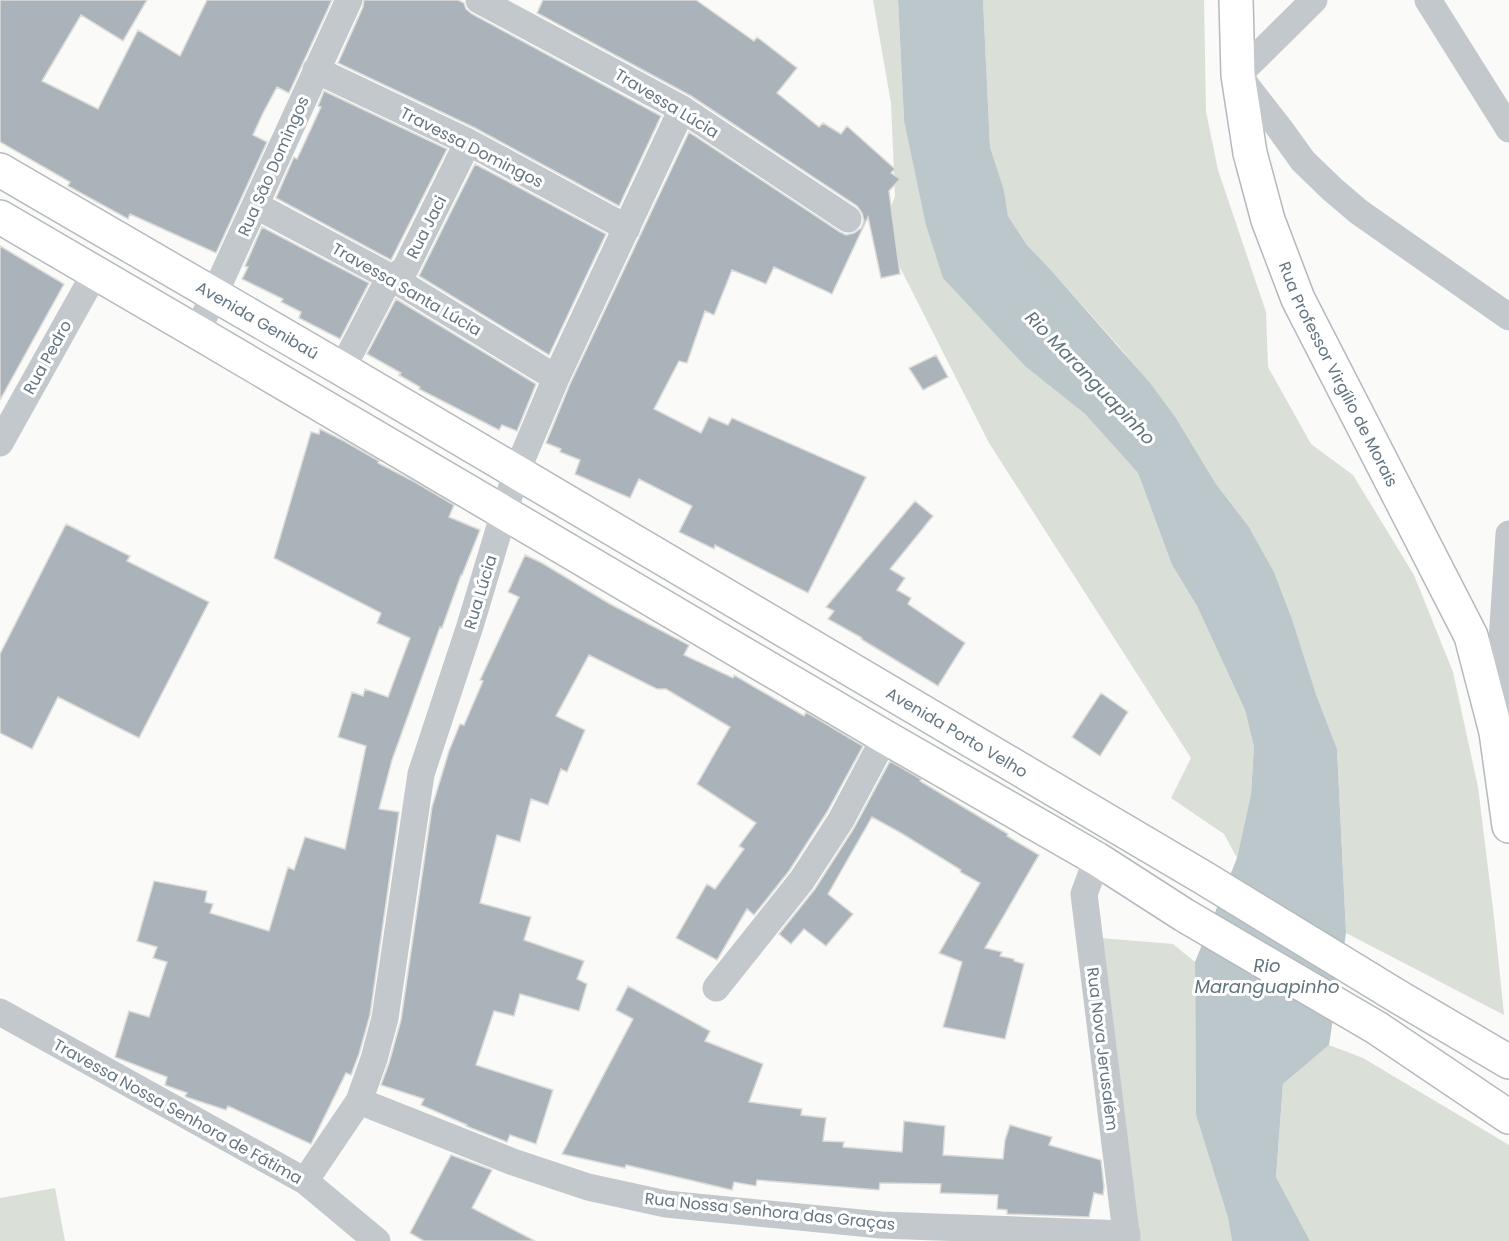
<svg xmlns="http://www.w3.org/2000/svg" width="1509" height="1241" font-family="Poppins,sans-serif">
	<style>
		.green { fill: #dadfd7 }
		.water { fill: #bbc7cb }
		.building { fill: #aab3b9; stroke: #dcdcda; stroke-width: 1.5 }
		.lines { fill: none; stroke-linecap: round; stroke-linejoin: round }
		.secondary-casing { stroke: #b3babf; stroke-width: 36 }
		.primary-casing { stroke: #b5babe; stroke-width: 36 }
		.minor { stroke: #c3c8cc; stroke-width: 27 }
		.secondary { stroke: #fff; stroke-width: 33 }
		.primary { stroke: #fff; stroke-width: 33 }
		.labels { text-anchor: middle; stroke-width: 6; stroke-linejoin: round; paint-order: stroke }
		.street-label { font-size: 16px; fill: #657683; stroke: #fff }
		.water-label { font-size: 18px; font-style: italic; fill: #60757c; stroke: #fff }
	</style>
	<rect width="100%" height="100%" fill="#fafaf8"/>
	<!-- green -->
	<path class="green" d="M 873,0 L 898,0 L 904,120 L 1026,367 L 1085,414 L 1138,473 L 1172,565 L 1197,606 L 1245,710 L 1254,747 L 1251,794 L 1237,858 L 1224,834 L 1171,798 L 1191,758 L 989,443 L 882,232 L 895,196 L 891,103 Z
		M 983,0 L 1204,0 L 1206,112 L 1218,170 L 1266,312 L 1268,367 L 1311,444 L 1353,475 L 1414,575 L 1453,672 L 1478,787 L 1494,917 L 1504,1015 L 1346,933 L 1337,749 L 1316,694 L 1292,619 L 1274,572 L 1249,527 L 1216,484 L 1176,418 L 1123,351 L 1050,269 L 1027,245 L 1008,216 L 1004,190 L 990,147 Z
		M 1089,937 L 1173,944 L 1195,962 L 1196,1115 L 1228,1218 L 1232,1241 L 1127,1241 Z
		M 1329,1045 L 1363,1058 L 1509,1145 L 1509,1241 L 1310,1241 L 1276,1177 L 1283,1084 Z
		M 55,1188 L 65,1241 L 0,1241 L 0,1198 Z"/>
	<!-- water -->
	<path class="water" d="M 898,0 L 983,0 L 990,147 L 1004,190 L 1008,216 L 1027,245 L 1050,269 L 1150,383 L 1176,418 L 1216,484 L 1249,527 L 1274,572 L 1292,619 L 1316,694 L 1337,749 L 1346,933 L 1329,1045 L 1283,1084 L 1276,1177 L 1310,1241 L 1232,1241 L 1228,1218 L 1196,1115 L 1195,962 L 1237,858 L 1251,794 L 1254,747 L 1245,710 L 1197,606 L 1172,565 L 1138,473 L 1085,414 L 1026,367 L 943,278 L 926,225 L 904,120 Z"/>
	<!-- building -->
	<path class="building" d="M 0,0 L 147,0 L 123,41 L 81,15 L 42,81 L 98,109 L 138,30 L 180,56 L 207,0 L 332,0 L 289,93 L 277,87 L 263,113 L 253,135 L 267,142 L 216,253 L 130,214 L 128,219 L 68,186 L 70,182 L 0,142 Z
		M 364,0 L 458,0 L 464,3 L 466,9 L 472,14 L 661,116 L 619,206 L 475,128 L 338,63 L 363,7 Z
		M 543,0 L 696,0 L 754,41 L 757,37 L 797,68 L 777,93 L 819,127 L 823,123 L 841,134 L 847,126 L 895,169 L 891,173 L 900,179 L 889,191 L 900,274 L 881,278 L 868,217 L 832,294 L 774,267 L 766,284 L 732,270 L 714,315 L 705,311 L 687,363 L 679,361 L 654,409 L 701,433 L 709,417 L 728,425 L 732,418 L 866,477 L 808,593 L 715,545 L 714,549 L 679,532 L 692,506 L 639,479 L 630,498 L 575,474 L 580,460 L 560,452 L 561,449 L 546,443 L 570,384 L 689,132 L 840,232 L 846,235 L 854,233 L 861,228 L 864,221 L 862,213 L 857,206 L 691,96 L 537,13 Z
		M 324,91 L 447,149 L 391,260 L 276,198 L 294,157 L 297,159 L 321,107 L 318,106 Z
		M 475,164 L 606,234 L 549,355 L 419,276 Z
		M 262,227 L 369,283 L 340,339 L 299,318 L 301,312 L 281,302 L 283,299 L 242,279 L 248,267 L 245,266 Z
		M 0,246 L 64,284 L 0,400 Z
		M 396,299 L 536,384 L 517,431 L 502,425 L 499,430 L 419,389 L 420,387 L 399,375 L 401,373 L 367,354 Z
		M 936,355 L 948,377 L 923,390 L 909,368 Z
		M 320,429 L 344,441 L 379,461 L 378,463 L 415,482 L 454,505 L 449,517 L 480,530 L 462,575 L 461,575 L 442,628 L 440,627 L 392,760 L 379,809 L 399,812 L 370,1015 L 359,1054 L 351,1075 L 346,1073 L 311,1144 L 228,1106 L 226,1110 L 186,1097 L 185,1096 L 187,1093 L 165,1085 L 167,1077 L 115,1057 L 129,1011 L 149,1017 L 167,962 L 153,958 L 157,947 L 137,941 L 154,881 L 207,891 L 205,902 L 213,904 L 210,913 L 269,931 L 288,867 L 294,870 L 305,837 L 345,849 L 366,746 L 338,737 L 352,692 L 363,696 L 365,689 L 388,697 L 410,638 L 377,623 L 381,613 L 274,558 L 311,432 L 319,434 Z
		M 915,501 L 933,516 L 890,569 L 905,578 L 897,590 L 911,598 L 908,604 L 965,643 L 938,686 L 861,639 L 862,638 L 828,619 L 834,611 L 826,607 Z
		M 66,524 L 130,556 L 127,561 L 209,602 L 139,738 L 58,697 L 32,749 L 0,733 L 0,654 Z
		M 525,555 L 542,563 L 610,604 L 689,645 L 684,655 L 733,678 L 734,675 L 804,716 L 806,712 L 863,746 L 827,812 L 789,871 L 754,915 L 747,909 L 717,960 L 676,938 L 707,884 L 715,889 L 744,849 L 739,846 L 756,823 L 697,784 L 730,727 L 666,689 L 657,689 L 589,655 L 556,716 L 585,730 L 567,772 L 561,769 L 548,805 L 531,799 L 520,842 L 497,835 L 480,903 L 531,917 L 524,940 L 584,961 L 577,979 L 587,984 L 579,1011 L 520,994 L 514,1016 L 494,1011 L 476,1065 L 553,1090 L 536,1144 L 510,1135 L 507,1142 L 466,1126 L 467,1125 L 421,1105 L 424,1099 L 381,1085 L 389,1063 L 401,1020 L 432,807 L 449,751 L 460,724 L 464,725 L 483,681 L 480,680 L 519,597 L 508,592 Z
		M 1101,693 L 1128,712 L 1100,756 L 1072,737 Z
		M 890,761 L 921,779 L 920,781 L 1008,834 L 1007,836 L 1039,855 L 985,948 L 1002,952 L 1000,956 L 1014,959 L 1014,961 L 1024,964 L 1005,1039 L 943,1027 L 962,962 L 939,953 L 980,883 L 960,872 L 961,870 L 901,833 L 872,817 L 828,894 L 853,914 L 826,946 L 804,929 L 791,944 L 779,934 L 815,889 L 854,828 Z
		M 628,986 L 710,1031 L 705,1041 L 763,1064 L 749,1102 L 802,1109 L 801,1115 L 826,1118 L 823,1141 L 844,1142 L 843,1147 L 902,1152 L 904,1121 L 945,1126 L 943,1155 L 1003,1159 L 1005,1140 L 1010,1125 L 1052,1137 L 1049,1145 L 1101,1160 L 1104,1187 L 1103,1195 L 1094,1193 L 1089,1217 L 1007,1214 L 1007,1210 L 997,1209 L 998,1195 L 940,1193 L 941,1184 L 880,1183 L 879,1190 L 757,1180 L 756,1186 L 734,1182 L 732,1190 L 626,1165 L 625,1168 L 562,1154 L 633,1019 L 616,1010 Z
		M 451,1155 L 492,1170 L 472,1208 L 535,1241 L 424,1241 L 410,1233 Z"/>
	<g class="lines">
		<defs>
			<g id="secondary">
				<path id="s1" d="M 1236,0 L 1238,75 L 1250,153 L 1268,220 L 1298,299 L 1471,636 L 1496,732 L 1509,826"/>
			</g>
			<g id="primary">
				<path id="s2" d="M 0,170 L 342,369 L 1204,878 L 1397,996 L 1509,1062"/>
				<path d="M 0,217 L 197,332 L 885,737 L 1097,859 L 1184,915 L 1377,1028 L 1509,1117"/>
			</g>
		</defs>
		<!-- secondary casing -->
		<use href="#secondary" class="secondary-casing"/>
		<!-- primary casing -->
		<use href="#primary" class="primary-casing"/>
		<!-- minor -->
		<path class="minor" d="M 479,0 L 682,109 L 848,219
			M 1314,0 L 1238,75 L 1280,129 L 1303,161 L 1332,189 L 1359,212 L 1509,317
			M 1428,0 L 1509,129
			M 316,70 L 468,142 L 627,228
			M 255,205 L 392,278 L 556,378
			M 197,332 L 349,0
			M 342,369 L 383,290 L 392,278 L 405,269 L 468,142
			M 0,443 L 95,273
			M 1497,718 L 1509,534
			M 1097,859 L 1084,894 L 1127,1241
			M 716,988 L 802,880 L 841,820 L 885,737
			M 0,1012 L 305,1181 L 377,1241
			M 359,1101 L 513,1162 L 588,1187 L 666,1204 L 881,1225 L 1127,1234
			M 305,1181 L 359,1101 L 374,1059 L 385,1018 L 421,774 L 470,626 L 516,473 L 556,378 L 682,109"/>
		<!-- secondary -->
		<use href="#secondary" class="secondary"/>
		<!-- primary -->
		<use href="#primary" class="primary"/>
	</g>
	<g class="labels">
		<!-- street labels -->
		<g class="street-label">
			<text transform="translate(667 103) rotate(31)" y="6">Travessa Lúcia</text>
			<text transform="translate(472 147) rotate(27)" y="6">Travessa Domingos</text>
			<text transform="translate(273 166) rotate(-66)" y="6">Rua São Domingos</text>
			<text transform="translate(426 227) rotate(-63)" y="6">Rua Jaci</text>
			<text transform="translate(407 289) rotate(30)" y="6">Travessa Santa Lúcia</text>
			<text dy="6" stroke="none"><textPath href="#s2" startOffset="298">Avenida Genibaú</textPath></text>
			<text transform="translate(47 357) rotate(-61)" y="6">Rua Pedro</text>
			<text dy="6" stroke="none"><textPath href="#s1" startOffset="393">Rua Professor Virgílio de Morais</textPath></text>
			<text transform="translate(480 592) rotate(-73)" y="6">Rua Lúcia</text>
			<text dy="6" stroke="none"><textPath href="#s2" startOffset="1110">Avenida Porto Velho</textPath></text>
			<text transform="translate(1103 1049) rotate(83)" y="6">Rua Nova Jerusalém</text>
			<text transform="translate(178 1111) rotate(29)" y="6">Travessa Nossa Senhora de Fátima</text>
			<text transform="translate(770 1211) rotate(6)" y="6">Rua Nossa Senhora das Graças</text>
		</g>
		<!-- water labels -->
		<g class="water-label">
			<text transform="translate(1090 378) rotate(46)" y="6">Rio Maranguapinho</text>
			<text x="1267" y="972">Rio<tspan x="1267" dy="21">Maranguapinho</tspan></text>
		</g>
	</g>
</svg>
